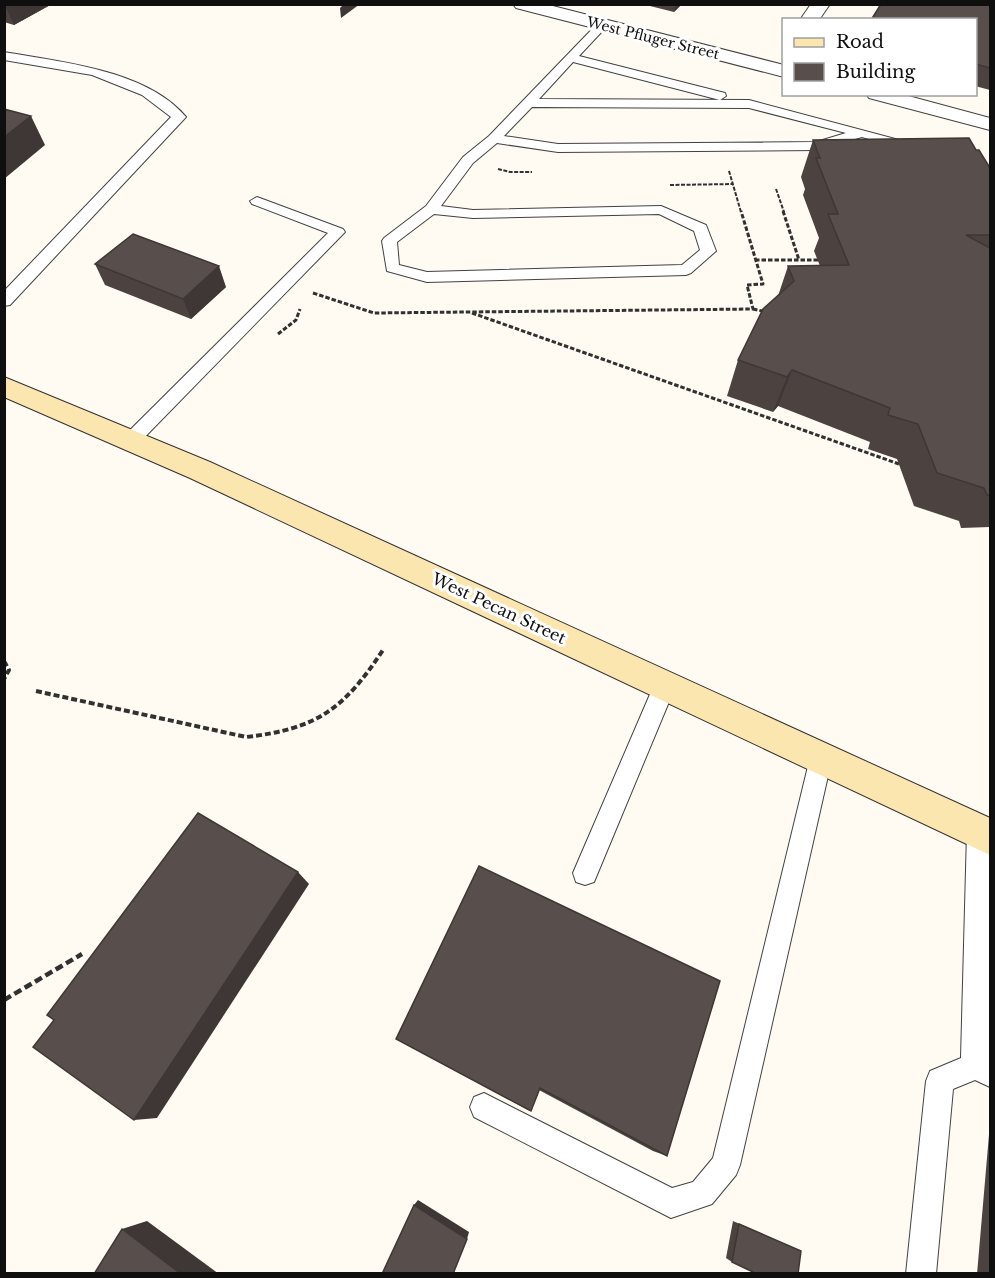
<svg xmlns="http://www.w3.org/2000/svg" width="995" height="1278" font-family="'Libre Baskerville',serif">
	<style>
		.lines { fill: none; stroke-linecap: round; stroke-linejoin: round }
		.service-casing { stroke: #424242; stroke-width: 2 }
		.minor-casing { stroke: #424242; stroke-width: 2 }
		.secondary-casing { stroke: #313131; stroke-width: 2 }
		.path-far3 { stroke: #313131; stroke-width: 2; stroke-dasharray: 4 1.5; stroke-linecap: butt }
		.path-far2 { stroke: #313131; stroke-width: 3; stroke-dasharray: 4.5 2; stroke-linecap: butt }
		.path-far1 { stroke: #313131; stroke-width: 4; stroke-dasharray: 6 3; stroke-linecap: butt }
		.path { stroke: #313131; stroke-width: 4.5; stroke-dasharray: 8 4; stroke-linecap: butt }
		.service { fill: #fff; fill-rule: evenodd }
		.minor { fill: #fff; fill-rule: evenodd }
		.secondary { fill: #fce6b0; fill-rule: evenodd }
		.wall { fill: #4c4341 }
		.shaded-wall { fill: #3e3735 }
		.building { fill: #584e4c; stroke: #3e3735; stroke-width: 1.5 }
		.labels { text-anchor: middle; stroke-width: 6; stroke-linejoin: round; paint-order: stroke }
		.far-street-label { font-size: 14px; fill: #0f0f0f; stroke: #fff }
		.street-label { font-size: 16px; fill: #0f0f0f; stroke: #fff }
	</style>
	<rect width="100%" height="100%" fill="#fffaf2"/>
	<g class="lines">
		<defs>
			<path id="service" d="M 602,21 L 608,25 L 579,56 L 725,93 L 726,96 L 720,100 L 573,62 L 539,99 L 749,100 L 914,144 L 916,147 L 909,151 L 862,137 L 817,150 L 558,152 L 497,143 L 473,163 L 441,206 L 473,210 L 661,206 L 706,225 L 716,251 L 691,273 L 686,275 L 427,282 L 387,271 L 382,241 L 384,238 L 426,206 L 463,157 L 489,136 L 598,23 ZM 532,107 L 749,108 L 846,133 L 816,142 L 558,144 L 504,136 ZM 434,214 L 473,218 L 659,214 L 694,231 L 700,250 L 682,265 L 427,272 L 399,265 L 397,242 Z
				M 4,52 C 61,62 147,70 186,117 L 10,305 L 4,306 L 4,291 L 171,117 L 142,95 L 92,75 L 4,60 Z
				M 257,197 L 343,229 L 345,232 L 137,445 L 131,447 L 125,445 L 122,440 L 125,435 L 328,233 L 252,204 L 250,201 Z
				M 665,675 L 673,678 L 676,685 L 594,882 L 585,885 L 576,882 L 573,873 L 657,678 Z
				M 821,747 L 829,750 L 832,758 L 740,1165 L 736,1175 L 712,1204 L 671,1218 L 474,1117 L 470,1107 L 474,1097 L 484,1093 L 672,1188 L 693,1182 L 713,1158 L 810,758 L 813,750 Z
				M 979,820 L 987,824 L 990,831 L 990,1087 L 975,1080 L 953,1089 L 936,1274 L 906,1274 L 926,1081 L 930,1071 L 961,1058 L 967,832 L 971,824 Z"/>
			<path id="minor" d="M 513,4 L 545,4 L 784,65 L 784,77 L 516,8 Z
				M 811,4 L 830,4 L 819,20 L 800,20 Z
				M 866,94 L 901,94 L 990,118 L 990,130 L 869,98 Z"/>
			<path id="secondary" d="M 4,377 L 210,462 L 990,818 L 990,855 L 190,478 L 4,397 Z"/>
		</defs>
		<!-- service casing -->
		<use href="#service" class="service-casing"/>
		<!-- minor casing -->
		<use href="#minor" class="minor-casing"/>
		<!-- secondary casing -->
		<use href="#secondary" class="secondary-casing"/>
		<!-- path-far3 -->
		<path class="path-far3" d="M 498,169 L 510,172 L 532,172
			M 729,171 L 741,212
			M 670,185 L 733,184
			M 776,189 L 784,212"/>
		<!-- path-far2 -->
		<path class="path-far2" d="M 783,211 L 799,260
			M 755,260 L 818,260
			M 313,293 L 374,313 L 753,309 L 747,285 L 763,284 L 741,211
			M 753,309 L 767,312
			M 472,313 L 899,464
			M 278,334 L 296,320 L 300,309"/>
		<!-- path-far1 -->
		<path class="path-far1" d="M 4,661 L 9,670 L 4,679
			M 36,691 L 246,737 C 317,729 344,709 383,650"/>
		<!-- path -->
		<path class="path" d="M 4,1000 L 82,954"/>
		<!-- service -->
		<use href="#service" class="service"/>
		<!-- minor -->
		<use href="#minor" class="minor"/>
		<!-- secondary -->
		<use href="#secondary" class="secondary"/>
	</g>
	<!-- wall -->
	<path class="wall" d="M 4,4 L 52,4 L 14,25 L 4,22 Z
		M 642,4 L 682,4 L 674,12 Z
		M 990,4 L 990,90 L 975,86 L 975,20 Z
		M 813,140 L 976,150 L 990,168 L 990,527 L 961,528 L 959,521 L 914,506 L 897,459 L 868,449 L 870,442 L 778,406 L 773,412 L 727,396 L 738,360 L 778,296 L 788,266 L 820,266 L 814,251 L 819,238 L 803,195 L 805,189 L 801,177 Z
		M 95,264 L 226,287 L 191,319 L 105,285 Z
		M 479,866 L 667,1156 L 653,1151 L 539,1090 L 531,1111 L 528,1110 L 396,1039 Z
		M 990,1123 L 990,1274 L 977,1274 Z
		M 733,1221 L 801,1251 L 732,1262 L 726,1258 Z"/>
	<!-- shaded-wall -->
	<path class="shaded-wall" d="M 7,4 L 52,4 L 14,25 L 5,5 Z
		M 344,4 L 360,4 L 341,18 L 340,8 Z
		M 676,4 L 682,4 L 674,12 Z
		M 31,116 L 45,145 L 4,179 L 4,137 Z
		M 219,266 L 226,287 L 191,319 L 183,299 Z
		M 792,370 L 778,406 L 773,412 L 787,377 Z
		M 298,872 L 309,884 L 157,1118 L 134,1120 Z
		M 418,1200 L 469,1232 L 467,1239 L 414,1205 Z
		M 147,1221 L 219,1274 L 181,1274 L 122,1229 Z"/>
	<!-- building -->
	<path class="building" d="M 881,4 L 990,4 L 990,68 L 975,64 L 975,20 L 871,20 Z
		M 4,109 L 31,116 L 4,137 Z
		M 969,138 L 976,150 L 979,150 L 990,168 L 990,235 L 966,235 L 990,248 L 990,495 L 987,495 L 984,488 L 937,473 L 918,424 L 888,415 L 890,408 L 792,370 L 787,377 L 738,360 L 763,309 L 794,281 L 788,266 L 849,265 L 828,214 L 838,214 L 816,158 L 820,158 L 813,140 Z
		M 133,234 L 219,266 L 183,299 L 95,264 Z
		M 198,813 L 298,872 L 134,1120 L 33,1047 L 54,1020 L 47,1015 Z
		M 479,866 L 720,981 L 667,1156 L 540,1088 L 531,1111 L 396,1039 Z
		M 414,1205 L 467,1239 L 453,1274 L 382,1274 Z
		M 739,1224 L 801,1251 L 798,1274 L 757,1274 L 732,1262 Z
		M 122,1229 L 181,1274 L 94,1274 Z"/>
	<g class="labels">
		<!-- far-street labels -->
		<g class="far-street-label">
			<text transform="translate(653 38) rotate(14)" y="5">West Pfluger Street</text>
		</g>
		<!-- street labels -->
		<g class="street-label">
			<text transform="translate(499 608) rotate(25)" y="6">West Pecan Street</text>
		</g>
	</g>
	<!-- border -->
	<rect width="995" height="1278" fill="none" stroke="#0f0f0f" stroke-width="12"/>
	<!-- legend -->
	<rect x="782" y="18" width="195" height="78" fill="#ffffff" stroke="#9f9f9f" stroke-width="1.5"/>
	<rect x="794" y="38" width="30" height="9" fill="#fce6b0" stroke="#9f9f9f" stroke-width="1.5"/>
	<text x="836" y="48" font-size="18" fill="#0f0f0f">Road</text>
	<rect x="794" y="63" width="30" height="18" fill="#584e4c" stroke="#9f9f9f" stroke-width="1.5"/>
	<text x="836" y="78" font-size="18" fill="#0f0f0f">Building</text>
</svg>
